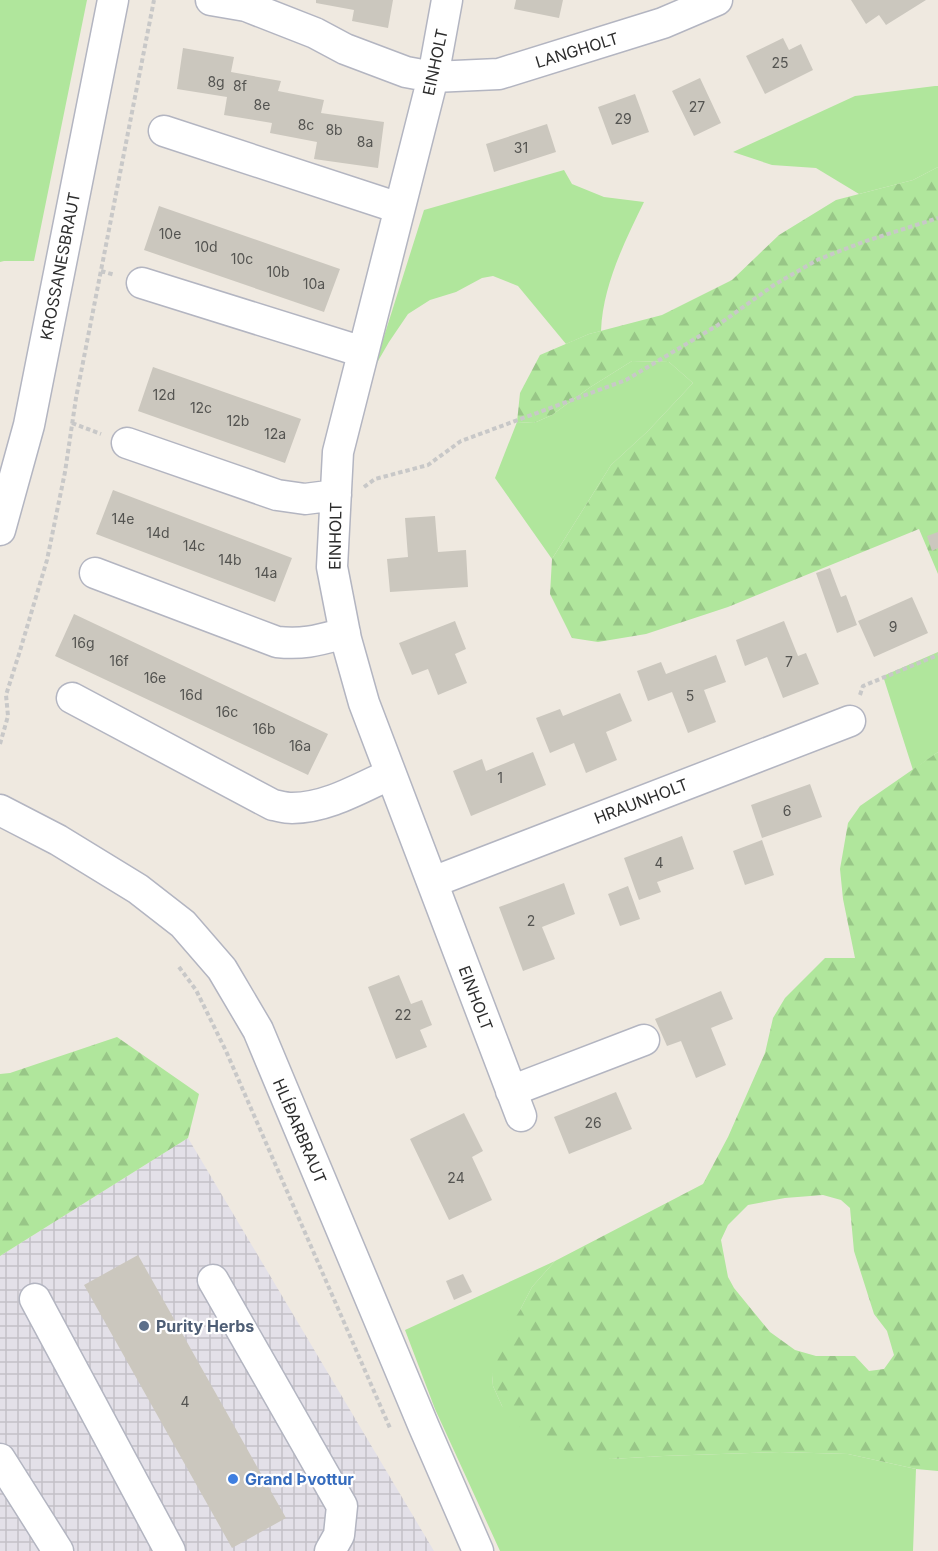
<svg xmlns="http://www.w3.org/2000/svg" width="938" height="1551" font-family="Inter,sans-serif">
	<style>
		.industrial { fill: url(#industrial-grid) }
		.grass { fill: #b0e69c }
		.forest { fill: url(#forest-firs); fill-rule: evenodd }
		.building { fill: #cbc7be }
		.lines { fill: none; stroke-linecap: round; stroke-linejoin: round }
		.minor-casing { stroke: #b3b5c1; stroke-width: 33 }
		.path { stroke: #c8c8c8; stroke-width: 4; stroke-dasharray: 4.5 3; stroke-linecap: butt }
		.minor { stroke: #fff; stroke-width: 30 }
		.service-dot { fill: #5c6f8a; stroke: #fff; stroke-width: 2 }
		.shop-dot { fill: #3f7fe0; stroke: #fff; stroke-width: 2 }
		.labels { text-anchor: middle; stroke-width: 4.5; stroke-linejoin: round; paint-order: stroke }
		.number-label { font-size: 14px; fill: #545451 }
		.street-label { font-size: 16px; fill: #2d2d2d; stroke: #fff }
		.service-label { font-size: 16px; font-weight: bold; fill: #4e5e75; stroke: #fff; text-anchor: start }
		.shop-label { font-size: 16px; font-weight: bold; fill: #366cbe; stroke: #fff; text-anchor: start }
	</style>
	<defs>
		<pattern id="industrial-grid" width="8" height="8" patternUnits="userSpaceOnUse" patternTransform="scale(1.5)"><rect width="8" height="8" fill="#e3e0e8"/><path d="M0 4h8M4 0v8" fill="none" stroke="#c3c0c7"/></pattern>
		<pattern id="forest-firs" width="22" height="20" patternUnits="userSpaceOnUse" patternTransform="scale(1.5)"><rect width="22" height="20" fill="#b0e69c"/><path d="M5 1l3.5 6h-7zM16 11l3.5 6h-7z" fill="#98c687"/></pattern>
	</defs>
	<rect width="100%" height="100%" fill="#efe9e0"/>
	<!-- industrial -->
	<path class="industrial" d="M 188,1138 L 434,1551 L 0,1551 L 0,1256 Z"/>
	<!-- grass -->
	<path class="grass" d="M 0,0 L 87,0 L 34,261 L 4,261 L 0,262 Z
		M 935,86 L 938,86 L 938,167 L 913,180 L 859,194 L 816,168 L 772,165 L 733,152 L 855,96 Z
		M 564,170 L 572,184 L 604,197 L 644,202 C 624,243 603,285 601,331 L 589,334 L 566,344 L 518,286 L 493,276 L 482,278 L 456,292 L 430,300 L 408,314 L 389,342 L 374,368 L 424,210 Z
		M 632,361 L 669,362 L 693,383 L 648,431 L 611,465 L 552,559 L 495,478 L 517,422 L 534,423 L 552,415 L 589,388 Z
		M 938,652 L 938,752 L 913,770 L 883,676 Z
		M 555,1261 L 532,1287 L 520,1310 L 492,1375 L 493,1386 L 502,1406 L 611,1459 L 663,1456 L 780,1452 L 848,1454 L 916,1469 L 913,1551 L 500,1551 L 435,1409 L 405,1330 Z"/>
	<!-- forest -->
	<path class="forest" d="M 938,167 L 938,574 L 919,529 L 728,607 L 646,634 L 598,642 L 572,638 L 550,594 L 552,559 L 611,465 L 648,431 L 693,383 L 669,362 L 632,361 L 589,388 L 552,415 L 534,423 L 517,422 L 520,393 L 540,355 L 589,334 L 662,315 L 732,280 L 779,235 L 836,200 L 913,180 Z
		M 938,752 L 938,1471 L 916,1469 L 848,1454 L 780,1452 L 663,1456 L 611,1459 L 572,1453 L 529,1438 L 502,1406 L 493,1386 L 492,1375 L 494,1354 L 520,1310 L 532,1287 L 555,1261 L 703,1184 L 728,1137 L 765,1053 L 773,1018 L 785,998 L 825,958 L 855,958 L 843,899 L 840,869 L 848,823 L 860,806 ZM 823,1195 L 841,1200 L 850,1208 L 854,1251 L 874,1314 L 887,1331 L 894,1355 L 884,1369 L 869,1371 L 855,1356 L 816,1356 L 795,1350 L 770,1332 L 734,1288 L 728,1277 L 721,1240 L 728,1225 L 748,1205 L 785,1198 Z
		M 117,1037 L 199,1094 L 188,1138 L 0,1256 L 0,1074 L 10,1073 Z"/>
	<!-- building -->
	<path class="building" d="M 316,0 L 393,0 L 388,28 L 352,21 L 354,10 L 316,3 Z
		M 516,0 L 563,0 L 559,18 L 514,9 Z
		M 851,0 L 926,0 L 886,25 L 879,15 L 866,24 Z
		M 783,38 L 789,50 L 801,44 L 813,70 L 765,94 L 746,56 Z
		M 183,48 L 234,57 L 231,72 L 281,81 L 278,91 L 324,100 L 321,113 L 384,122 L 378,168 L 314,159 L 317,142 L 270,133 L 272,123 L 224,115 L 227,97 L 177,89 Z
		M 700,78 L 721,123 L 694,136 L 672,91 Z
		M 635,94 L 649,132 L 612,145 L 598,107 Z
		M 547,124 L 556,152 L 494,172 L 486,144 Z
		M 159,206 L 340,269 L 324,312 L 144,250 Z
		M 153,367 L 301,419 L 285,463 L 138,411 Z
		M 113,490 L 292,558 L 275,602 L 96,534 Z
		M 435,516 L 438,552 L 466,550 L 468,587 L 390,592 L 387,559 L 408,557 L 405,518 Z
		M 938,532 L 938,548 L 932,551 L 927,536 Z
		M 830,568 L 841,597 L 846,595 L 857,625 L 837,633 L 816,573 Z
		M 912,597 L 928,633 L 874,657 L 858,621 Z
		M 74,614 L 328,734 L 308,775 L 55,656 Z
		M 455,621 L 466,649 L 455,654 L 467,683 L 438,695 L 428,669 L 412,675 L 399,643 Z
		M 784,621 L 798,656 L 806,653 L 819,684 L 783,698 L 767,657 L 745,666 L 736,640 Z
		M 716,655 L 726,682 L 704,690 L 716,722 L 688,733 L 672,692 L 648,701 L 637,671 L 661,662 L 666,674 Z
		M 620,693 L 632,721 L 606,732 L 617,760 L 586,773 L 574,743 L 550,753 L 536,718 L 560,709 L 563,716 Z
		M 533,752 L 546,785 L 471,816 L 453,771 L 482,759 L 486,771 Z
		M 810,784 L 822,817 L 762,838 L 751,805 Z
		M 682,836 L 694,869 L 657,882 L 661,892 L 639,900 L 624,858 Z
		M 762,840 L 774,875 L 745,885 L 733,851 Z
		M 564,883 L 575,914 L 542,927 L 555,959 L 523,971 L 499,907 Z
		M 628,886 L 640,919 L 620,926 L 608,894 Z
		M 399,975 L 411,1004 L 422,1000 L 432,1025 L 420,1030 L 427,1047 L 396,1059 L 368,987 Z
		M 721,991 L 733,1019 L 711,1028 L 726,1065 L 696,1078 L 681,1041 L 667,1046 L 655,1019 Z
		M 616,1092 L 632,1129 L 569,1154 L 554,1117 Z
		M 464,1113 L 483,1151 L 472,1157 L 492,1200 L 449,1220 L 410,1139 Z
		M 138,1255 L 286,1518 L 232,1548 L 84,1285 Z
		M 463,1274 L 472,1292 L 454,1300 L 446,1281 Z"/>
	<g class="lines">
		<defs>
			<path id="minor" d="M 211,0 L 246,6 L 315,33 L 345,49 L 406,72 L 433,77 L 499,74 L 663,23 L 717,0
				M 447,0 L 433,77 L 338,452 L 332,567 L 346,639 L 364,703 L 521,1116
				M 164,131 L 399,208
				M 142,283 L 363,352
				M 127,443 L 277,495 L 305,499 L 336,495
				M 0,530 L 29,425 L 113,0
				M 95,573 L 277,642 C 304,645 319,640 345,633
				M 72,698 L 273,805 C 279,806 285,808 292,808 C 327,808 360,788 391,774
				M 0,810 L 58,840 L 138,889 L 183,924 L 222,969 L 258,1030 L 424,1427 L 478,1551
				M 433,882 L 850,721
				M 511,1091 L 644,1040
				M 213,1280 L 342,1506 L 339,1535 L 330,1551
				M 35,1299 L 170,1551
				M 0,1459 L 58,1551"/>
		</defs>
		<!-- minor casing -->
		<use href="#minor" class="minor-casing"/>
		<!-- path -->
		<path class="path" d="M 101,271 L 115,275
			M 72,423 L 101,434
			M 364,487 L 375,479 L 428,465 L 461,441 L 626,380 L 718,325 L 774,285 L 817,260 L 863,242 L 938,218
			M 860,695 L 863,686 L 938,655
			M 0,744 L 8,716 L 6,695 L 19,654 L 47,560 L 65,472 L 76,398 L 154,0
			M 179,967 L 196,990 L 226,1051 L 390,1428"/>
		<!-- minor -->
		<use href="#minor" class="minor"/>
	</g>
	<!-- markers -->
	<circle class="service-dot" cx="144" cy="1326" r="6"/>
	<circle class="shop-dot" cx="233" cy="1479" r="6"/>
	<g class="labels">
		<!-- number labels -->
		<g class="number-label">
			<text x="780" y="68">25</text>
			<text x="216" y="87">8g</text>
			<text x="240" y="91">8f</text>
			<text x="262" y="110">8e</text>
			<text x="697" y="112">27</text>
			<text x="623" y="124">29</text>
			<text x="306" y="130">8c</text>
			<text x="334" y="135">8b</text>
			<text x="365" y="147">8a</text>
			<text x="521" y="153">31</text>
			<text x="170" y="239">10e</text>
			<text x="206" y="252">10d</text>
			<text x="242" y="264">10c</text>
			<text x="278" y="277">10b</text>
			<text x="314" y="289">10a</text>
			<text x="164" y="400">12d</text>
			<text x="201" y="413">12c</text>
			<text x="238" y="426">12b</text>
			<text x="275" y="439">12a</text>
			<text x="123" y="524">14e</text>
			<text x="158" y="538">14d</text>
			<text x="194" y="551">14c</text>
			<text x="230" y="565">14b</text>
			<text x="266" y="578">14a</text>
			<text x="893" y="632">9</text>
			<text x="83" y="648">16g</text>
			<text x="119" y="666">16f</text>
			<text x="789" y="667">7</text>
			<text x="155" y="683">16e</text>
			<text x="191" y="700">16d</text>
			<text x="690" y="701">5</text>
			<text x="227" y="717">16c</text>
			<text x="264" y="734">16b</text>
			<text x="300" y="751">16a</text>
			<text x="500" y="783">1</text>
			<text x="787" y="816">6</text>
			<text x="659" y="868">4</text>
			<text x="531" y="926">2</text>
			<text x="403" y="1020">22</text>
			<text x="593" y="1128">26</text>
			<text x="456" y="1183">24</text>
			<text x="185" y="1407">4</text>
		</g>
		<!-- street labels -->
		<g class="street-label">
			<text transform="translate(577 50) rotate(-17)" y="6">LANGHOLT</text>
			<text transform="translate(435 62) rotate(-78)" y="6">EINHOLT</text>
			<text transform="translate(60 266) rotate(-79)" y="6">KROSSANESBRAUT</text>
			<text transform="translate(335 536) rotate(-89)" y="6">EINHOLT</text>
			<text transform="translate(641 801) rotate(-21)" y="6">HRAUNHOLT</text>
			<text transform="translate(476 998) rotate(69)" y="6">EINHOLT</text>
			<text transform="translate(300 1131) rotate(67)" y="6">HLÍÐARBRAUT</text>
		</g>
		<!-- service labels -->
		<g class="service-label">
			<text x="156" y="1332">Purity Herbs</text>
		</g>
		<!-- shop labels -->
		<g class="shop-label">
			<text x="245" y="1485">Grand Þvottur</text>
		</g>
	</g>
</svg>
